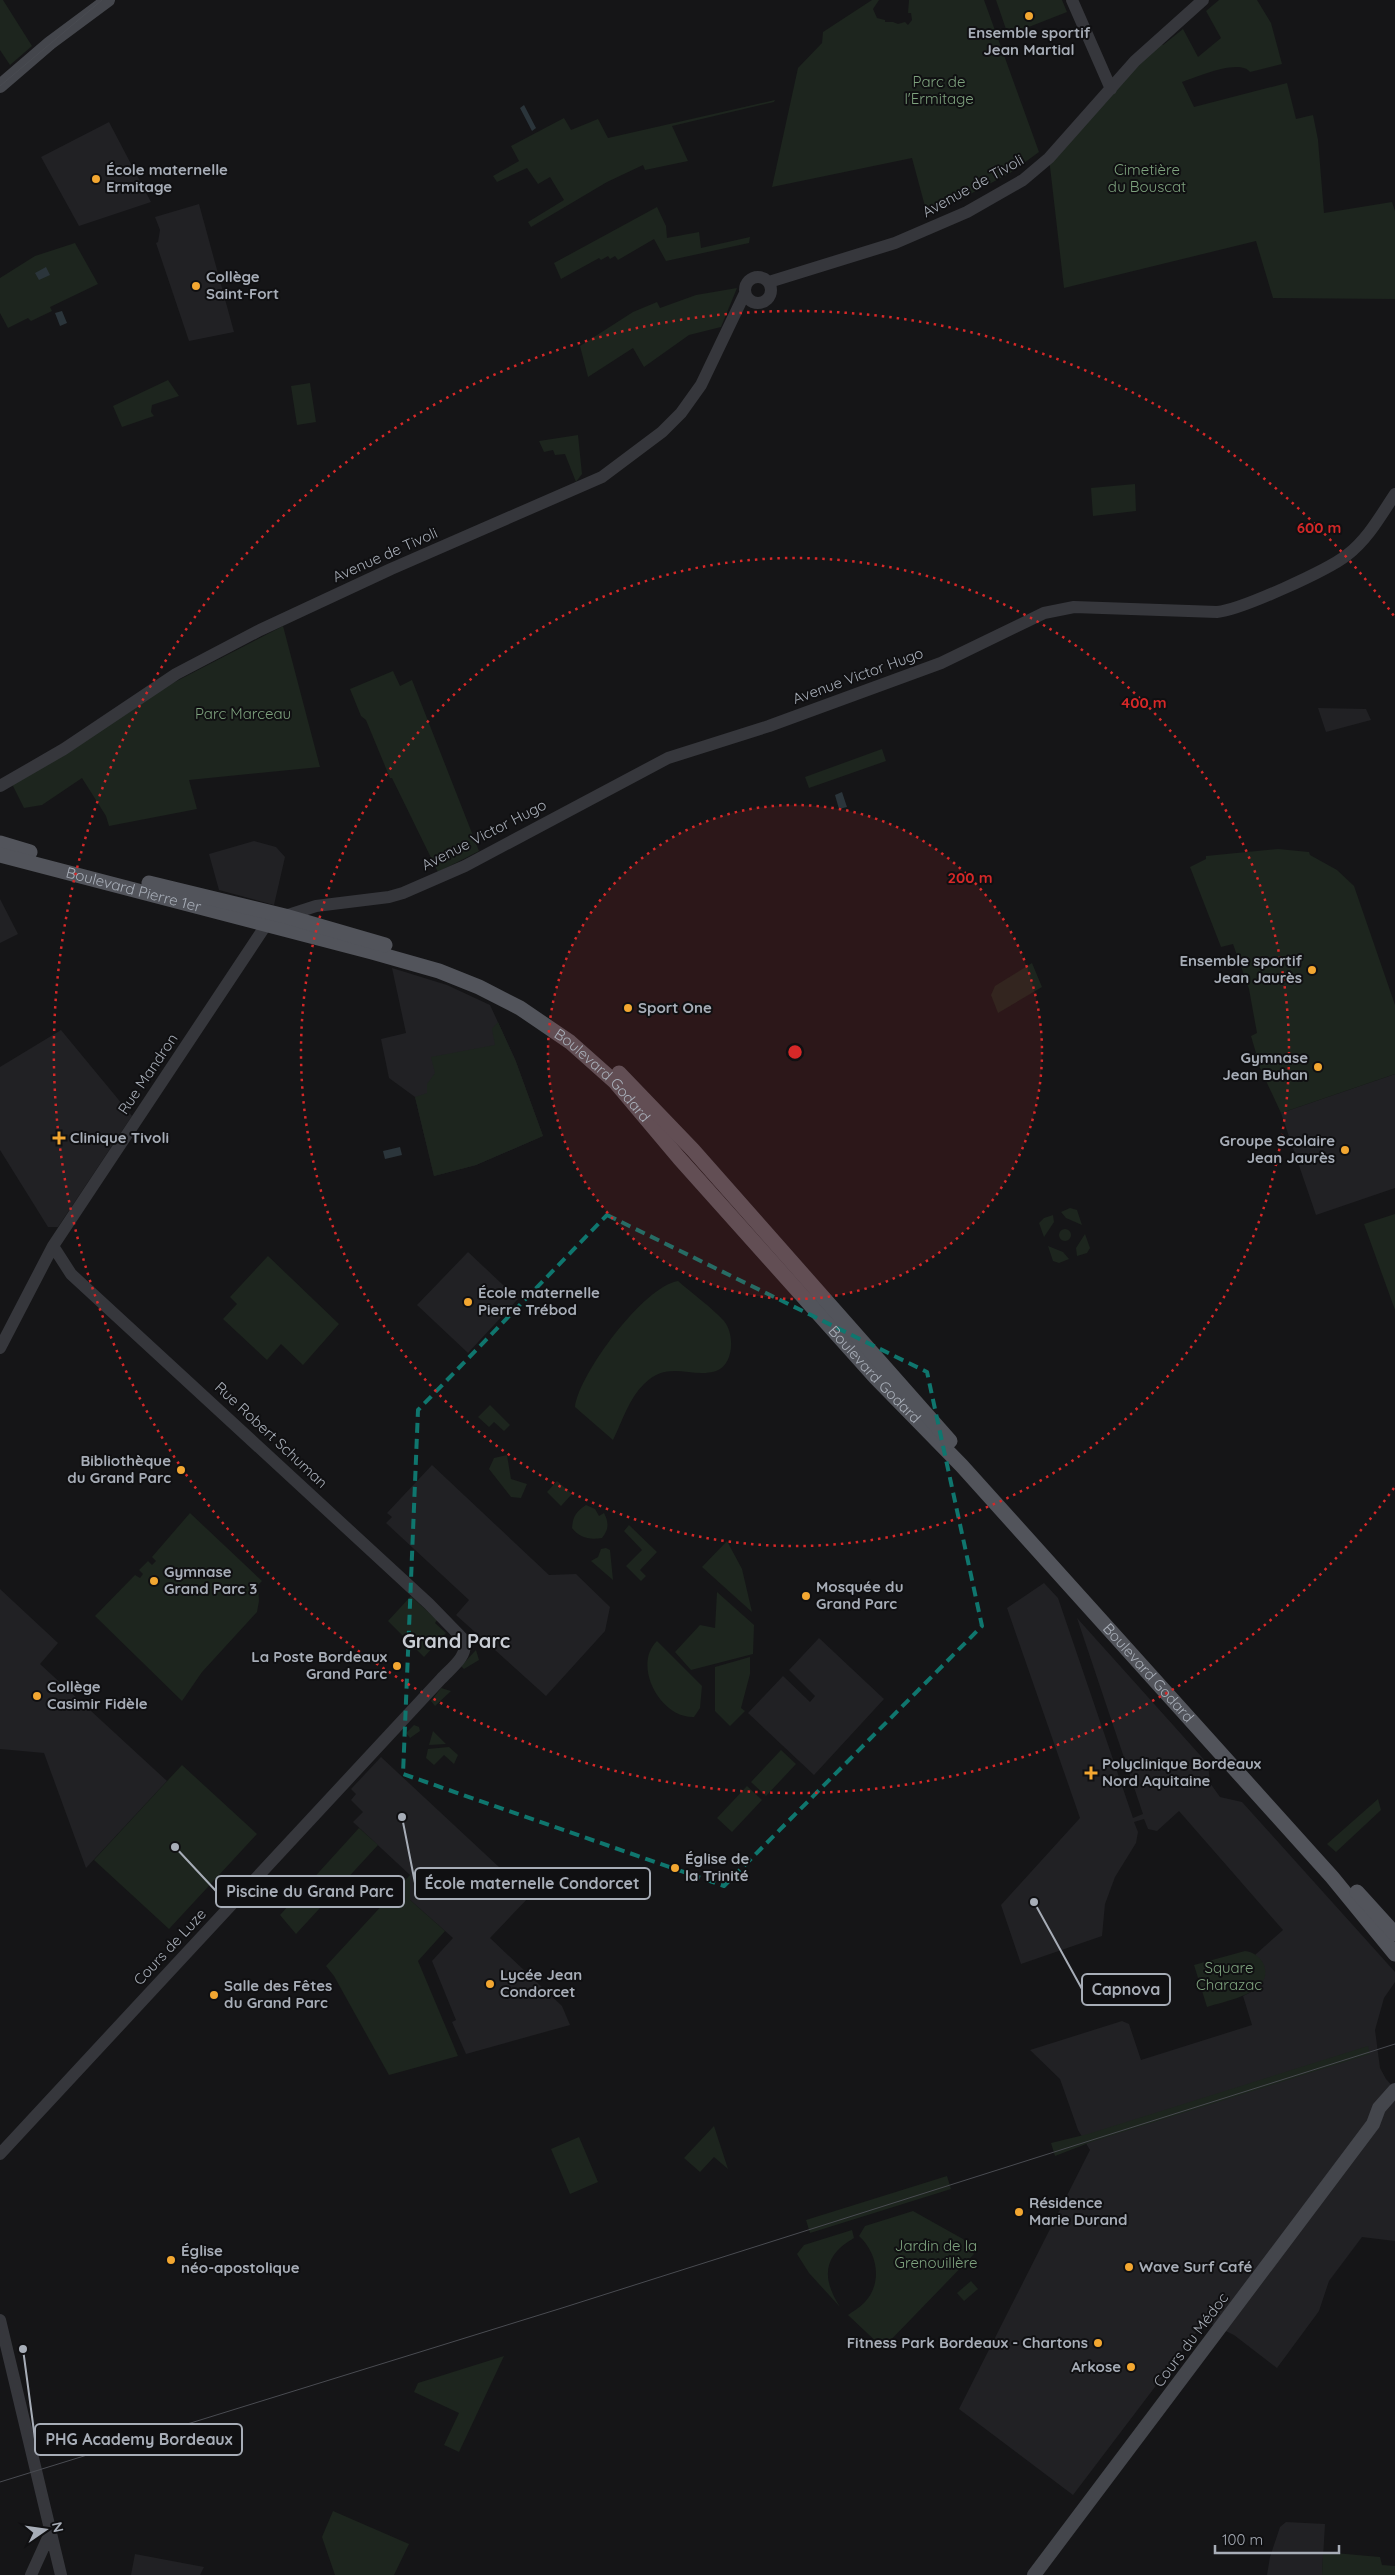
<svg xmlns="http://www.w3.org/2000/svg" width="1395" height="2575" font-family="Quicksand,sans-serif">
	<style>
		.built { fill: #212124 }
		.green { fill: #1d251e }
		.water { fill: #2b353b }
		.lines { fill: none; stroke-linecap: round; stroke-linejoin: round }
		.tertiary { stroke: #36373c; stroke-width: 12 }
		.secondary { stroke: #44464c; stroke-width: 14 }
		.primary { stroke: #52545b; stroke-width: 15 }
		.tram { stroke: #494b51; stroke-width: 1 }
		.marked { fill: none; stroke: #0f766e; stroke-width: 4; stroke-dasharray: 10 6; stroke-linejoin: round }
		.ring { fill: none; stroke: #d62828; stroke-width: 2.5; stroke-dasharray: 2.5 5 }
		.poi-dot { fill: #f3a731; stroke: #101012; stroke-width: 2 }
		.labels { text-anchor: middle; stroke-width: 4; stroke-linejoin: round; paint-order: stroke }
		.poi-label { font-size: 15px; font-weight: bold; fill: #a7adb7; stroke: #101012; text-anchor: start }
		.park-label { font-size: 15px; fill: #7ea27e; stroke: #101012 }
		.street-label { font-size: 15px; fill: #a7adb7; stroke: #101012 }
		.district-label { font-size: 20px; font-weight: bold; fill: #c8ccd3; stroke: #101012 }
		.centre { fill: #d62828; stroke: #101012; stroke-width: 2.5 }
		.ring-label { font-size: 15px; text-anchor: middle; font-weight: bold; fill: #d62828; stroke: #101012; stroke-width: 4; stroke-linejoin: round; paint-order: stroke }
		.leader { fill: none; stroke: #a7adb7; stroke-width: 2 }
		.callout-dot { fill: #a7adb7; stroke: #101012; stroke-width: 2 }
		.callout { fill: #101012; stroke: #a7adb7; stroke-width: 2 }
		.callout-label { font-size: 16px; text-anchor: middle; font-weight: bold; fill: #a7adb7 }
	</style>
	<rect width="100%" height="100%" fill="#151517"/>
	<!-- built -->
	<path class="built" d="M 109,122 L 151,202 L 79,226 L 41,157 Z
		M 199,204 L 234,332 L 189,341 L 156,243 L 158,242 L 160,230 L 155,217 Z
		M 1318,708 L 1366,709 L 1371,720 L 1326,732 Z
		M 254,841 L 276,847 L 285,857 L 274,905 L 219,890 L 209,854 Z
		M 0,899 L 18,934 L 0,943 Z
		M 392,968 L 447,985 L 490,1005 L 515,1059 L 543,1136 L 476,1165 L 434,1176 L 415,1097 L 389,1078 L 381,1039 L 406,1033 Z
		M 61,1030 L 132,1116 L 58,1227 L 48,1227 L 0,1150 L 0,1067 Z
		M 1395,1074 L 1395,1188 L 1316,1215 L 1281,1113 Z
		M 468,1252 L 518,1299 L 468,1353 L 417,1305 Z
		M 432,1465 L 549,1575 L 576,1574 L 610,1607 L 605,1631 L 546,1696 L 456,1615 L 469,1600 L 386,1523 L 392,1517 L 387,1513 Z
		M 1044,1583 L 1058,1598 L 1133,1818 L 1143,1814 L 1077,1618 L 1208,1764 L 1210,1783 L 1220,1797 L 1242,1802 L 1395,1972 L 1395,1982 L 1384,1998 L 1375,2030 L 1380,2068 L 1386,2079 L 1395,2089 L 1395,2241 L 1362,2237 L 1329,2281 L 1319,2311 L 1277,2368 L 1234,2335 L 1205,2321 L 1073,2495 L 959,2409 L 1090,2150 L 1078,2130 L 1060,2079 L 1030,2050 L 1122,2021 L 1129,2024 L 1141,2060 L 1252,2025 L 1243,1996 L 1259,1988 L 1255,1955 L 1283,1930 L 1179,1811 L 1157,1831 L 1148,1829 L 1144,1819 L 1134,1822 L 1138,1832 L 1136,1843 L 1115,1877 L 1105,1904 L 1102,1936 L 1021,1964 L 1001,1905 L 1080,1818 L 1007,1608 Z
		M 0,1589 L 58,1643 L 40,1664 L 167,1781 L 86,1868 L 44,1753 L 0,1749 Z
		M 819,1638 L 884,1699 L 814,1775 L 748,1713 L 783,1676 L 810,1702 L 815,1696 L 789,1670 Z
		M 381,1757 L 530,1896 L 490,1938 L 562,2006 L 570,2025 L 466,2054 L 452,2022 L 456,2020 L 432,1961 L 453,1938 L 410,1900 L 410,1875 L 353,1822 L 363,1812 L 351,1800 L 356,1794 L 351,1789 Z
		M 1286,2522 L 1325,2524 L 1322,2575 L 1267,2575 L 1270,2557 L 1280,2527 Z
		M 135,2554 L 204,2567 L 200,2575 L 131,2575 Z"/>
	<!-- green -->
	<path class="green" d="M 0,0 L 3,0 L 32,46 L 10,65 L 0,50 Z
		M 872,0 L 879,0 L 873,9 L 877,18 L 885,20 L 885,22 L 893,22 L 898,24 L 905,22 L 908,25 L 912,20 L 911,13 L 908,13 L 909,0 L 984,0 L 1039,152 L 1010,173 L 938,211 L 936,207 L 926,210 L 912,158 L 772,187 L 798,68 L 822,43 L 823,32 Z
		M 996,0 L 1062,0 L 1067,12 L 1008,35 Z
		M 1219,0 L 1257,0 L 1271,23 L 1282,64 L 1250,72 C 1240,58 1196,77 1182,82 L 1194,107 L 1287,83 L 1296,119 L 1313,115 L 1318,140 L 1324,213 L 1392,202 L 1395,211 L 1395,299 L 1273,298 L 1256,241 L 1064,288 L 1049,158 L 1158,40 L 1163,45 L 1183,29 L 1198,57 L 1221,38 L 1206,11 Z
		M 775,100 L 774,102 L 672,126 L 688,161 L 645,170 L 643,165 L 607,182 L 531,227 L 528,222 L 564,200 L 550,177 L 538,184 L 527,168 L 497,182 L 493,176 L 519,161 L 511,146 L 564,118 L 571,130 L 598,119 L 608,138 Z
		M 657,207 L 666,226 L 667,238 L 699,232 L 701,248 L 750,237 L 749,243 L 666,261 L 654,239 L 618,260 L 615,256 L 610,259 L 608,256 L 601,260 L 599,258 L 561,279 L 554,263 Z
		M 75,243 L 98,284 L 50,307 L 52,311 L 31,321 L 28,318 L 8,328 L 0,313 L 0,278 L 35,256 Z
		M 737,288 L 721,327 L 689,335 L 644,367 L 633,348 L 588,377 L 580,346 L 633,312 L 657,302 L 660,308 L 696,295 Z
		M 168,380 L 179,396 L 152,405 L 151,412 L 154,416 L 122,427 L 113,406 Z
		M 310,383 L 316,422 L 297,425 L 291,386 Z
		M 578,435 L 582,474 L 576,482 L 565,454 L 555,455 L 553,450 L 544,452 L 539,441 Z
		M 1135,484 L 1136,511 L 1093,516 L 1091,488 Z
		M 283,626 L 320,767 L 189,780 L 197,809 L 109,826 L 106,816 L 82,778 L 42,805 L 24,808 L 12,784 L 169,685 Z
		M 393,671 L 400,686 L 412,680 L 479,851 L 438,872 L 392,778 L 390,778 L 366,720 L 361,716 L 350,689 Z
		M 882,749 L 886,761 L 809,788 L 805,777 Z
		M 1278,849 L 1309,852 L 1310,855 L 1337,870 L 1354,886 L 1395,1005 L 1395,1074 L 1281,1113 L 1254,1055 L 1256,1053 L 1251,1036 L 1257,1033 L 1249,989 L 1233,944 L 1221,947 L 1190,867 L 1206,859 L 1206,856 Z
		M 1032,963 L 1042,987 L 998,1013 L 991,995 L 995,986 Z
		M 498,1022 L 516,1062 L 543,1136 L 476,1165 L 434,1176 L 415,1097 L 427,1093 L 427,1084 L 435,1073 L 431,1057 L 495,1045 L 492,1029 Z
		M 1070,1208 L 1077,1210 L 1082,1225 L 1066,1218 L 1061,1212 Z
		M 1395,1214 L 1395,1310 L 1364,1224 Z
		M 1053,1215 L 1054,1222 L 1044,1237 L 1039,1223 L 1044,1218 Z
		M1059 1235a6 6 0 1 1 12 0a6 6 0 1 1-12 0Z
		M 1085,1234 L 1090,1248 L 1087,1253 L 1077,1256 L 1076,1248 Z
		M 1048,1246 L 1063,1252 L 1069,1259 L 1059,1263 L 1053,1261 Z
		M 268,1256 L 339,1324 L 303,1365 L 281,1344 L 267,1360 L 223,1319 L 237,1304 L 230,1297 Z
		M 678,1281 C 693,1294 711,1307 724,1321 C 735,1334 734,1365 716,1371 C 691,1379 669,1359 644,1384 C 629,1398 622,1422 613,1440 L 575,1407 C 579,1374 644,1286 678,1281 Z
		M 490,1405 L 510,1425 L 504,1431 L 494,1422 L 489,1427 L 478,1417 Z
		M 507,1455 L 511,1479 L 527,1484 L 521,1498 L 511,1497 L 489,1469 L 494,1458 Z
		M 557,1481 L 572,1494 L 561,1506 L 547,1492 Z
		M 586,1505 L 595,1509 L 599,1516 L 604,1513 C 609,1523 609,1529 602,1538 C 589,1540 580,1538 572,1528 C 573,1516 576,1512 586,1505 Z
		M 190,1513 L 262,1581 L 258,1585 L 259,1601 L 257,1612 L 202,1672 L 182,1701 L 95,1616 L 135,1575 L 140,1578 L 143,1574 L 139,1570 L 148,1561 L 152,1565 L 156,1561 L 152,1557 Z
		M 629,1525 L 657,1552 L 640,1570 L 646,1576 L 641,1581 L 626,1566 L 642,1550 L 624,1531 Z
		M 727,1541 L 742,1569 L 752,1612 L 702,1567 Z
		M 606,1548 L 610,1550 L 613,1580 L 591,1561 L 598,1557 L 601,1549 Z
		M 717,1592 L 754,1625 L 753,1654 L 691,1670 L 675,1652 L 700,1625 L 715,1628 Z
		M 411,1596 L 437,1620 L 435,1623 L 446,1633 L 424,1657 L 388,1621 Z
		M 657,1641 L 702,1686 L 700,1708 L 694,1717 C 660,1718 632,1665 657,1641 Z
		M 476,1650 L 479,1660 L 464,1669 L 461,1666 Z
		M 750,1657 L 750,1674 L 741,1708 L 745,1711 L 730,1726 L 715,1711 L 715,1667 Z
		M 441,1688 L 451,1691 L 435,1706 L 431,1701 Z
		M 414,1725 L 419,1727 L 420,1731 L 410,1738 L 406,1733 Z
		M 433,1731 L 446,1744 L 429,1745 Z
		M 449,1747 L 458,1755 L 454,1764 L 444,1755 L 434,1765 L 426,1758 L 428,1749 Z
		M 781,1750 L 796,1764 L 766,1796 L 751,1782 Z
		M 182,1765 L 257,1834 L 169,1929 L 94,1860 Z
		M 747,1786 L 762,1800 L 732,1832 L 717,1818 Z
		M 1378,1799 L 1381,1810 L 1336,1852 L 1327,1844 Z
		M 359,1828 L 378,1845 L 296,1934 L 280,1915 Z
		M 410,1875 L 410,1900 L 445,1931 L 418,1961 L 458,2056 L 389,2075 L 334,1976 L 326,1966 Z
		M 1245,1951 C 1253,1952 1259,1956 1263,1963 C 1277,1993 1225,2001 1207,2007 L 1194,1965 Z
		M 1368,2046 L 1370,2054 L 1091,2142 L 1055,2156 L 1051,2143 L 1088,2134 Z
		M 714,2126 L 728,2169 L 714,2157 L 700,2172 L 684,2158 Z
		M 579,2137 L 598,2182 L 570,2194 L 551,2149 Z
		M 947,2176 L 951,2189 L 810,2233 L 806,2220 Z
		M 913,2211 L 963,2239 L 974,2254 L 883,2348 L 848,2315 C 853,2311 859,2308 864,2303 C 883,2284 878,2253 859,2236 L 865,2226 Z
		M 852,2230 L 854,2238 C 822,2256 822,2279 840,2307 L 809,2273 L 797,2254 L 804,2245 Z
		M 971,2281 L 978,2289 L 964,2301 L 957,2293 Z
		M 504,2356 L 459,2452 L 444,2445 L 459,2413 L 414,2392 L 418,2383 Z
		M 333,2511 L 409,2544 L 394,2575 L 335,2575 L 322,2537 Z
		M 1323,2552 L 1380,2557 L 1382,2565 L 1395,2566 L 1395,2575 L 1322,2575 Z"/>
	<!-- water -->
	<path class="water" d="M 524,105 L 536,128 L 532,131 L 520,108 Z
		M 46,267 L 50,275 L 39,280 L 35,273 Z
		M 62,311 L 67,323 L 60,326 L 55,313 Z
		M 842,792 L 847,807 L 839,809 L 835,795 Z
		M 400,1147 L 402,1155 L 385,1159 L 383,1151 Z"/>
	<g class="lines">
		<!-- tertiary -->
		<path class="tertiary" d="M 1072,0 L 1111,89
			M745 290a13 13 0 1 1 26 0a13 13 0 1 1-26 0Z
			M 769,282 L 895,243 L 967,212 L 1023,180 L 1049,158 L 1135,61 L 1203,0
			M 0,786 L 64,749 L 176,674 L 260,630 L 391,569 L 602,477 L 662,432 L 681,413 L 701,385 L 745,293
			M 282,917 L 316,906 L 389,897 L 403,893 L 465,866 L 668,758 L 769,726 L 941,663 L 1044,613 L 1074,607 L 1217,612 C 1241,610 1328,570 1347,555 C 1368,539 1381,515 1395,494
			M 0,1348 L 53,1246 L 266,925
			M 0,2154 L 441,1679 C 451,1668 469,1656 464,1640 L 429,1604 L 71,1274 L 53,1246
			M 0,2320 L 61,2575
			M 31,2575 L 51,2531"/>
		<!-- secondary -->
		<path class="secondary" d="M 0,86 L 50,43 L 108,0
			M 1034,2575 L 1373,2124 L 1379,2108 L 1395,2090"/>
		<!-- primary -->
		<g class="primary">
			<path d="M 0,843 L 30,852"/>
			<path id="s1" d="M 0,855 L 372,952 L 439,971 L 479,987 L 520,1008 L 570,1042 L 615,1082 L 679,1158 L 875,1377 L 962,1466 L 1332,1877 L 1395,1954"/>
			<path d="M 149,883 L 285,916 L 385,945"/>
			<path d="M 619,1073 L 693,1150 L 950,1441"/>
			<path d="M 1357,1892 L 1395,1934"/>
		</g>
		<!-- tram -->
		<path class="tram" d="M 0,86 L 102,0
			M 0,2482 L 562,2308 L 1395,2044"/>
	</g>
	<!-- marked area -->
	<path class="marked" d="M 607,1215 L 927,1372 L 982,1626 L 724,1886 L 403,1774 L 418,1410 Z"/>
	<!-- distance rings -->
	<circle cx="795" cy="1052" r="247" fill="#d62828" fill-opacity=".12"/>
	<g class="ring">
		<circle cx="795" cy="1052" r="247"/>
		<circle cx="795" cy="1052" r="494"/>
		<path d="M1394 1488A741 741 0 1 1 1394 616"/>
	</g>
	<!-- markers -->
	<g class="poi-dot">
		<circle cx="1029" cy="16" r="5"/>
		<circle cx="96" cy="179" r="5"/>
		<circle cx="196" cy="286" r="5"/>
		<circle cx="1312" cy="970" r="5"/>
		<circle cx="628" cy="1008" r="5"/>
		<circle cx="1318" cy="1067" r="5"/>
		<path d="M56.5 1130.5h5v5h5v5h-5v5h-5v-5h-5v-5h5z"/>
		<circle cx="1345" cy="1150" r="5"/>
		<circle cx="468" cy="1302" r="5"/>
		<circle cx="181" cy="1470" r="5"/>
		<circle cx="154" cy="1581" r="5"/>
		<circle cx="806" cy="1596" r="5"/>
		<circle cx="397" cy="1666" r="5"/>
		<circle cx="37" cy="1696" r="5"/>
		<path d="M1088.5 1765.5h5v5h5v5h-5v5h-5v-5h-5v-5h5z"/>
		<circle cx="675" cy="1868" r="5"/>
		<circle cx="490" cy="1984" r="5"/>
		<circle cx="214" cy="1995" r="5"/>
		<circle cx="1019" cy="2212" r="5"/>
		<circle cx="171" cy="2260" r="5"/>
		<circle cx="1129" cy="2267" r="5"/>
		<circle cx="1098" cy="2343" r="5"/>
		<circle cx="1131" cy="2367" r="5"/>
	</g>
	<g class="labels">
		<!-- poi labels -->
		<g class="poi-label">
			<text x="1029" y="38" text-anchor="middle">Ensemble sportif<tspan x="1029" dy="17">Jean Martial</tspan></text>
			<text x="106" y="175">École maternelle<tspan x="106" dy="17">Ermitage</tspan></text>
			<text x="206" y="282">Collège<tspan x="206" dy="17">Saint-Fort</tspan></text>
			<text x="1302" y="966" text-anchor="end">Ensemble sportif<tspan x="1302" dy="17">Jean Jaurès</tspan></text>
			<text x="638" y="1013">Sport One</text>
			<text x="1308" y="1063" text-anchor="end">Gymnase<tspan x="1308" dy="17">Jean Buhan</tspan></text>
			<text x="70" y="1143">Clinique Tivoli</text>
			<text x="1335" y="1146" text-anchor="end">Groupe Scolaire<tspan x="1335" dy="17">Jean Jaurès</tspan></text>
			<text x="478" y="1298">École maternelle<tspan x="478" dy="17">Pierre Trébod</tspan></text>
			<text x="171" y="1466" text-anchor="end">Bibliothèque<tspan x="171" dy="17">du Grand Parc</tspan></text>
			<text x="164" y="1577">Gymnase<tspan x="164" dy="17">Grand Parc 3</tspan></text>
			<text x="816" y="1592">Mosquée du<tspan x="816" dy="17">Grand Parc</tspan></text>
			<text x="387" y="1662" text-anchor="end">La Poste Bordeaux<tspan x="387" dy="17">Grand Parc</tspan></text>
			<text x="47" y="1692">Collège<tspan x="47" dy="17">Casimir Fidèle</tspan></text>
			<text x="1102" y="1769">Polyclinique Bordeaux<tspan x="1102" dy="17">Nord Aquitaine</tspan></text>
			<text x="685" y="1864">Église de<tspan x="685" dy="17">la Trinité</tspan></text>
			<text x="500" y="1980">Lycée Jean<tspan x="500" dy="17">Condorcet</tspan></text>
			<text x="224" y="1991">Salle des Fêtes<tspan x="224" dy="17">du Grand Parc</tspan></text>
			<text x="1029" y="2208">Résidence<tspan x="1029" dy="17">Marie Durand</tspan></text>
			<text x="181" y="2256">Église<tspan x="181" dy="17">néo-apostolique</tspan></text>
			<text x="1139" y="2272">Wave Surf Café</text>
			<text x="1088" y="2348" text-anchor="end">Fitness Park Bordeaux - Chartons</text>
			<text x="1121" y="2372" text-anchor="end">Arkose</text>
		</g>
		<!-- park labels -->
		<g class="park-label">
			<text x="939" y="87">Parc de<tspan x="939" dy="17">l'Ermitage</tspan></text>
			<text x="1147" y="175">Cimetière<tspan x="1147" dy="17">du Bouscat</tspan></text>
			<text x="243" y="719">Parc Marceau</text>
			<text x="1229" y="1973">Square<tspan x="1229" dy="17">Charazac</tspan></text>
			<text x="936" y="2251">Jardin de la<tspan x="936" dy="17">Grenouillère</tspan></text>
		</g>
		<!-- street labels -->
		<g class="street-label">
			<text transform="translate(973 186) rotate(-29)" y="5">Avenue de Tivoli</text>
			<text transform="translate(385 555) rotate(-24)" y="5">Avenue de Tivoli</text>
			<text transform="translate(858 676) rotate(-20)" y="5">Avenue Victor Hugo</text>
			<text transform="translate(484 835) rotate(-27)" y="5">Avenue Victor Hugo</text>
			<text dy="5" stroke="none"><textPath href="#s1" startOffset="138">Boulevard Pierre 1er</textPath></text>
			<text transform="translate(148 1074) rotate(-56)" y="5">Rue Mandron</text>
			<text dy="5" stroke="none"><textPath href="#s1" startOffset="650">Boulevard Godard</textPath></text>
			<text dy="5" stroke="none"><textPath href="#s1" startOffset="1055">Boulevard Godard</textPath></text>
			<text transform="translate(271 1435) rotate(43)" y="5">Rue Robert Schuman</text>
			<text dy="5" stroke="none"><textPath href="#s1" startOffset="1460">Boulevard Godard</textPath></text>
			<text transform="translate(170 1947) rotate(-47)" y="5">Cours de Luze</text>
			<text transform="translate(1191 2340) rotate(-53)" y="5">Cours du Médoc</text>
		</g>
		<!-- district labels -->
		<g class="district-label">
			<text x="456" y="1648">Grand Parc</text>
		</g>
	</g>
	<circle cx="795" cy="1052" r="8" class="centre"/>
	<g class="ring-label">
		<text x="1319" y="533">600 m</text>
		<text x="1144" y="708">400 m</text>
		<text x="970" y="883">200 m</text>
	</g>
	<!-- callouts -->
	<path class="leader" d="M402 1817L415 1883M175 1847L216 1891M1034 1902L1082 1989M23 2349L35 2439"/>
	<g class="callout-dot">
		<circle cx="402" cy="1817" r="5"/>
		<circle cx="175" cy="1847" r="5"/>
		<circle cx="1034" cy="1902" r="5"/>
		<circle cx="23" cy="2349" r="5"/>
	</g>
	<g class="callout">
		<rect x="415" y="1868" width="235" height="31" rx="5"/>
		<rect x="216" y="1876" width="188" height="31" rx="5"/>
		<rect x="1082" y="1974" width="88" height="31" rx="5"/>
		<rect x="35" y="2424" width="207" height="31" rx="5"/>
	</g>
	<g class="callout-label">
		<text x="532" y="1889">École maternelle Condorcet</text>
		<text x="310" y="1897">Piscine du Grand Parc</text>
		<text x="1126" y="1995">Capnova</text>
		<text x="139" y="2445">PHG Academy Bordeaux</text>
	</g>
	<!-- north arrow -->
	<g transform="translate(45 2530) rotate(77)" stroke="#101012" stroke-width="4" paint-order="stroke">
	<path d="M0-4L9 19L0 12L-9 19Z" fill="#a7adb7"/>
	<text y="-8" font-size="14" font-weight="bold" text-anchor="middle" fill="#a7adb7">N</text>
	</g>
	<!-- scale -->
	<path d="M1215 2545v8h124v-8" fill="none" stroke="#a7adb7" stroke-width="2.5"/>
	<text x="1222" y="2545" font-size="15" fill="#a7adb7" stroke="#101012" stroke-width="4" paint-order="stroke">100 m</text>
</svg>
